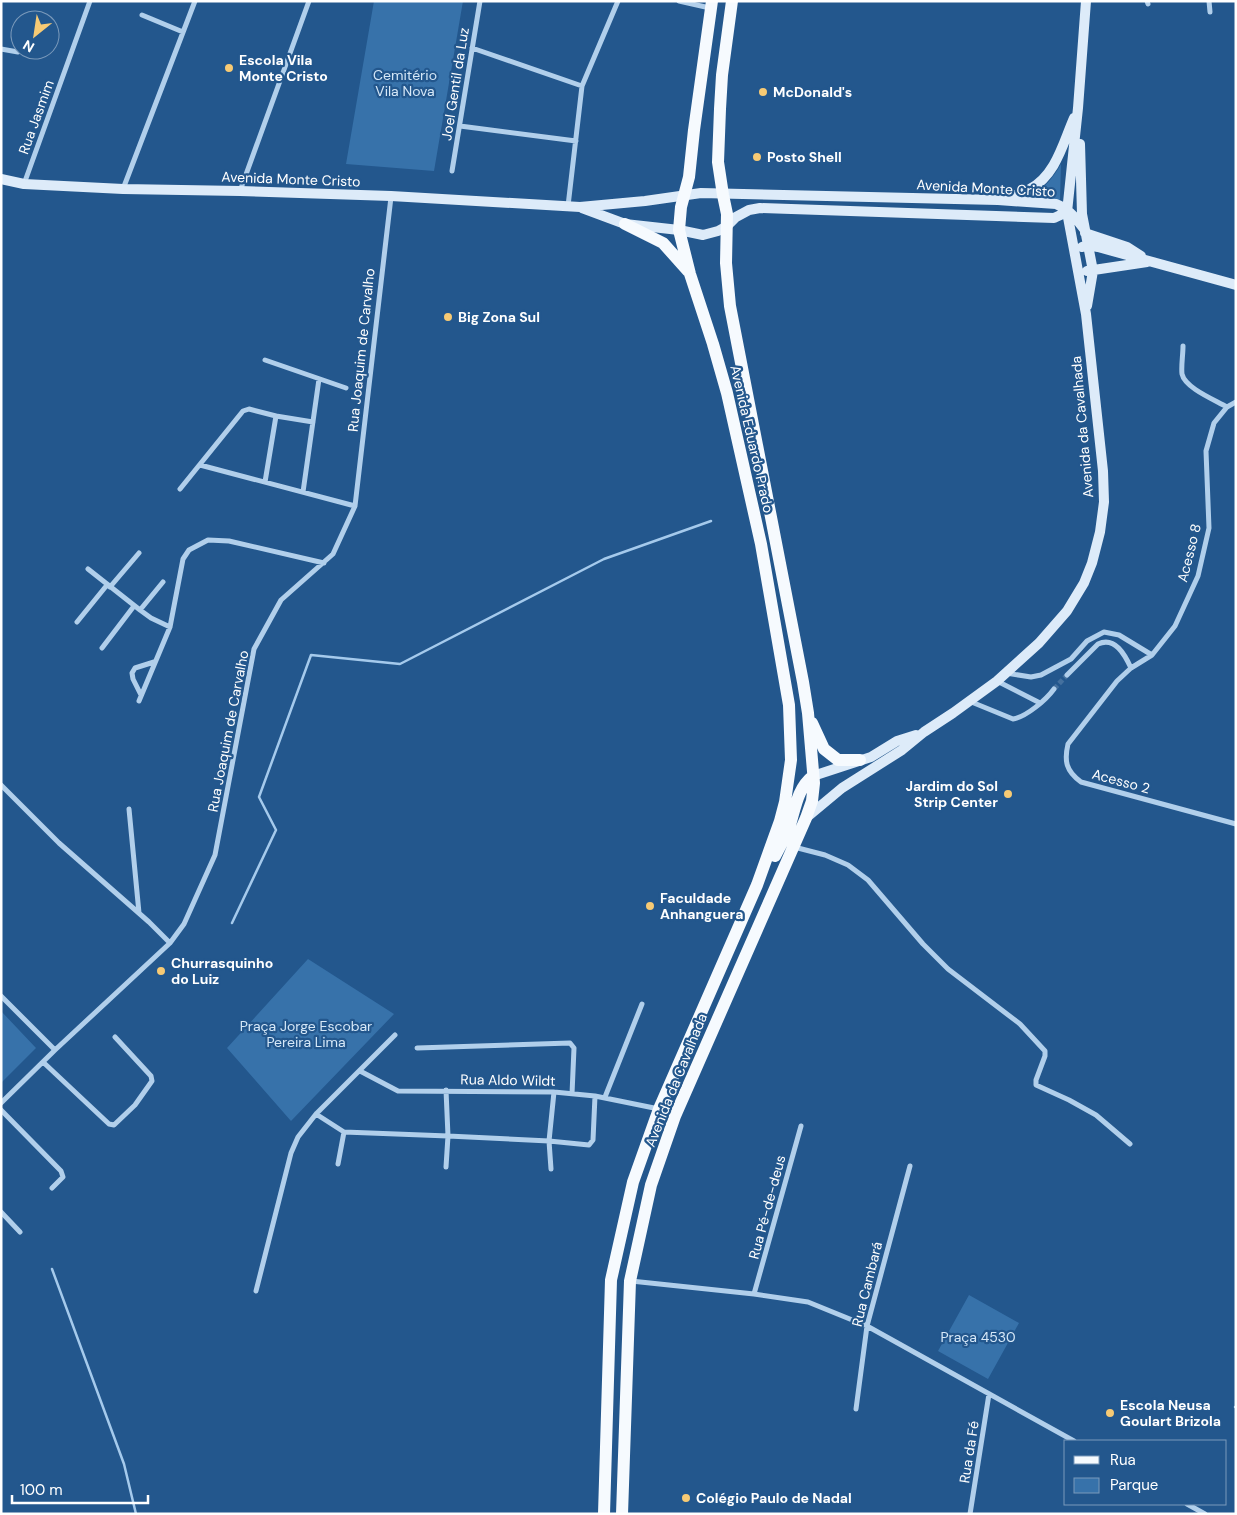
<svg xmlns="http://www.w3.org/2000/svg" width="1237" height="1515" font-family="'DM Sans',sans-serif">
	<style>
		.green { fill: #3772aa }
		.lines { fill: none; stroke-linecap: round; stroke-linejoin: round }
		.stream { stroke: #a5caec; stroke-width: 2.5 }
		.street-tunnel { stroke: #44709e; stroke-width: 5; stroke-dasharray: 5 2.5; stroke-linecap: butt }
		.street { stroke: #b1cfeb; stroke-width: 5 }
		.secondary { stroke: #ddebf9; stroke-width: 10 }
		.primary { stroke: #f6fafe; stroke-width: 12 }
		.poi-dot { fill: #f7ca74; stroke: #23578d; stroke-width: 2 }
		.labels { text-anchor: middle; stroke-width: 4.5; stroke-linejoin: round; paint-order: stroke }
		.poi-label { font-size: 14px; font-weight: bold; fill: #fff; stroke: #23578d; text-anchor: start }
		.park-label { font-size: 14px; fill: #d6e8f8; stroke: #23578d }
		.street-label { font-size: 14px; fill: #fff; stroke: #23578d }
	</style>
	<rect width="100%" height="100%" fill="#23578d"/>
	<!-- green -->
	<path class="green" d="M 374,1 L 463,1 L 434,171 L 346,164 Z
		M 1061,164 L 1060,200 L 1028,199 C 1043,189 1052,180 1061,164 Z
		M 308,959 L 394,1014 L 291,1121 L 227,1048 Z
		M 1,1011 L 36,1048 L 1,1083 Z
		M 969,1295 L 1019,1323 L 988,1379 L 938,1351 Z"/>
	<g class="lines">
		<!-- stream -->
		<path class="stream" d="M 232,923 L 276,830 L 259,797 L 311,655 L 400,664 L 604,559 L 711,521
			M 52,1269 L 124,1464 L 136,1514
			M 1235,1407 L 1236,1407"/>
		<!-- street-tunnel -->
		<path class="street-tunnel" d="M 1054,689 L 1067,675"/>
		<!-- street -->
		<path class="street" d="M 679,1 L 710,8
			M 1147,1 L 1148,4
			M 1209,1 L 1210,12
			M 142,15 L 183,32
			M 472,48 L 582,86
			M 1,49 L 18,52
			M 460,126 L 576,141
			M 452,171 L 480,1
			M 24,184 L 90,1
			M 123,189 L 195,1
			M 240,191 L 309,1
			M 568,206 L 582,86 L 618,1
			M 1183,346 C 1183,355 1181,366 1182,374 C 1185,388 1215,400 1227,407
			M 265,360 L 346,388
			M 1236,402 L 1227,407 L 1214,423 L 1206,451 L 1209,528 L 1198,576 L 1175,626 L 1152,655 L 1131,668 L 1117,681 L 1068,744 C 1064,761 1066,771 1081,782 L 1236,824
			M 200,465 L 355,506
			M 265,482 L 276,416 L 313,422
			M 180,489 L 243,411 L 249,409 L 276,416
			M 303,492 L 319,379
			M 88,569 L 140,610 L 151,618 L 170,627
			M 110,587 L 139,553
			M 140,610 L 163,582
			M 77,622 L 107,585
			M 102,648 L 134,606
			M 1006,673 L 1031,677 L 1041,675 L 1071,659 L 1087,641 L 1104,632 L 1119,635 L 1152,655
			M 1067,675 L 1098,644 C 1115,636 1125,655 1131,668
			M 997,681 L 1040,703
			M 141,695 L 133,679 L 132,673 L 135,668 L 154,662
			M 139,701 L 170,627 L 183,559 L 189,550 L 208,540 L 229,541 L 324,563
			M 969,701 L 1013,719 C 1026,717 1046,700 1054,689
			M 1,785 L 59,843 L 149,922 L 170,943
			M 129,809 L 139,913
			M 794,847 L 825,855 L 848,865 L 868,880 L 923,944 L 948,969 L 1020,1024 L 1045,1051 L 1045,1056 L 1036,1080 L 1036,1085 L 1069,1100 L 1096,1115 L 1130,1144
			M 1,996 L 55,1050
			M 417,1048 L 570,1043 L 574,1048 L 572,1094
			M 43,1062 L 109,1124 L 114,1125 L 135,1105 L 152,1081 L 151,1076 L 115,1037
			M 360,1071 L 398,1091 L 554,1092 L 595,1096 L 659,1109
			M 605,1097 L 642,1004
			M 1,1103 L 55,1050 L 170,943 L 184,924 L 215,855 L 254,649 L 281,600 L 333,554 L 355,506 L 391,197
			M 1,1110 L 61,1171 L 63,1177 L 52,1188
			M 316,1114 L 344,1132 L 448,1136 L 549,1141 L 589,1145 L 593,1140 L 595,1096
			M 338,1164 L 344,1132
			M 446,1167 L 448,1136 L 446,1090
			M 551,1169 L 549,1141 L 554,1092
			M 1,1212 L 20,1232
			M 631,1281 L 754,1294 L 808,1302 L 867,1326 L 1074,1441
			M 256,1291 L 291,1153 L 298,1137 L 316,1114 L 395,1035
			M 754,1294 L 801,1126
			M 856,1409 L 867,1326 L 910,1166
			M 1187,1504 L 1205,1514
			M 970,1514 L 989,1394"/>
		<!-- secondary -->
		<path class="secondary" d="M 1080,144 L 1082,214 L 1093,271 L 1087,306
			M 1,179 L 24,184 L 123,189 L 240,191 L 391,196 L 580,207 L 645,201 L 701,193 L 998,200 L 1056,204 C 1067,208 1077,219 1084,229
			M 1005,198 C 1013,195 1023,194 1030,189 C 1056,175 1063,143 1074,118
			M 582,208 L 625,224 L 679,230 L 703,235 L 718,231 L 727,226 L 736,217 L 749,210 L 760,208 L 1054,218 L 1067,212
			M 1085,233 L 1127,247 L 1141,256
			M 1082,247 L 1088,245 L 1098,247 L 1236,285
			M 1087,271 L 1147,262
			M 813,776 L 871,757 L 897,741 L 916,735
			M 806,818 L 842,788 L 902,750 L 924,732 L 953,713 L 997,681 L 1039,643 L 1067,611 L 1084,583 L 1092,563 L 1100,532 L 1104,502 L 1103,471 L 1086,314 L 1067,212 L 1078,108 L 1086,1"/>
		<!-- primary -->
		<path class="primary" d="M 625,224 L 663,243 L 688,271
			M 812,723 L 824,749 L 838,760 L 860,760
			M 775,856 C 780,847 785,837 789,828 C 795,810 797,788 813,776
			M 604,1514 L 611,1280 L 633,1182 L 659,1109 L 757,885 L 780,821 L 785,802 L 791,760 L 789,705 L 761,544 L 727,393 L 713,344 L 690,274 L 679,230 L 681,207 L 689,177 L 694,130 L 712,1
			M 622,1514 L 630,1281 L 651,1185 L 675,1116 L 806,818 L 812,801 L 814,783 L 808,713 L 803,682 L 730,306 L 726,263 L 727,214 L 723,195 L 718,162 L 720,109 L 722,75 L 732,1"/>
	</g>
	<!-- markers -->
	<g class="poi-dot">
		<circle cx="229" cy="68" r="5"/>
		<circle cx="763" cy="92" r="5"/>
		<circle cx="757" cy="157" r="5"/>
		<circle cx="448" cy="317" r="5"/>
		<circle cx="1008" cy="794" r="5"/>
		<circle cx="650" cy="906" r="5"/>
		<circle cx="161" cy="971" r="5"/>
		<circle cx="1110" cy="1413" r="5"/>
		<circle cx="686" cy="1498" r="5"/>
	</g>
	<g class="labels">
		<!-- poi labels -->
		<g class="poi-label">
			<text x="239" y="65">Escola Vila<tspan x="239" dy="16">Monte Cristo</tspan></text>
			<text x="773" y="97">McDonald's</text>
			<text x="767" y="162">Posto Shell</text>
			<text x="458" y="322">Big Zona Sul</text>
			<text x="998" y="791" text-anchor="end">Jardim do Sol<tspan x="998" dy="16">Strip Center</tspan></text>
			<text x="660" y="903">Faculdade<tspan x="660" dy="16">Anhanguera</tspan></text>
			<text x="171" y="968">Churrasquinho<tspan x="171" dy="16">do Luiz</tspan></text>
			<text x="1120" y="1410">Escola Neusa<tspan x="1120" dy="16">Goulart Brizola</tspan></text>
			<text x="696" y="1503">Colégio Paulo de Nadal</text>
		</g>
		<!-- park labels -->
		<g class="park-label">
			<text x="405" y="80">Cemitério<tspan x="405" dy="16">Vila Nova</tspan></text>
			<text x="306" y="1031">Praça Jorge Escobar<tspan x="306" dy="16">Pereira Lima</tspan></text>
			<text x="978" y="1342">Praça 4530</text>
		</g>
		<!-- street labels -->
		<g class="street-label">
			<text transform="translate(455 84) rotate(-81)" y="5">Joel Gentil da Luz</text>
			<text transform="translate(36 117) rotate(-70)" y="5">Rua Jasmim</text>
			<text transform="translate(291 179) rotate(2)" y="5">Avenida Monte Cristo</text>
			<text transform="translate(986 188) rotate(3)" y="5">Avenida Monte Cristo</text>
			<text transform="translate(361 350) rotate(-84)" y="5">Rua Joaquim de Carvalho</text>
			<text transform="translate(1082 427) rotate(-95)" y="5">Avenida da Cavalhada</text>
			<text transform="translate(752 439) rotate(77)" y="5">Avenida Eduardo Prado</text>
			<text transform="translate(1189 553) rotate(-76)" y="5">Acesso 8</text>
			<text transform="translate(228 731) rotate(-79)" y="5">Rua Joaquim de Carvalho</text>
			<text transform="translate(1121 781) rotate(15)" y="5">Acesso 2</text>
			<text transform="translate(508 1080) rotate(1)" y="5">Rua Aldo Wildt</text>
			<text transform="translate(676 1080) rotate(-68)" y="5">Avenida da Cavalhada</text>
			<text transform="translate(767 1207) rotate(-75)" y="5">Rua Pé-de-deus</text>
			<text transform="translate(867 1284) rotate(-76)" y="5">Rua Cambará</text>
			<text transform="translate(969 1452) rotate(-81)" y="5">Rua da Fé</text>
		</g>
	</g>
	<!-- border -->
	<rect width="1237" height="1515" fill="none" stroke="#ffffff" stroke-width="5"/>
	<!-- legend -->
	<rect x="1064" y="1440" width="162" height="65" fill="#23578d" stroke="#7b9abb"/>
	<rect x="1074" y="1456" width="25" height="8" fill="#f6fafe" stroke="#7b9abb"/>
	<text x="1110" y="1465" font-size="15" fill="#ffffff">Rua</text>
	<rect x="1074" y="1478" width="25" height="15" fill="#3772aa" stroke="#7b9abb"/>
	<text x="1110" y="1490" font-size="15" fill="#ffffff">Parque</text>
	<!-- north arrow -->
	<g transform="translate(35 35) rotate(210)"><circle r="24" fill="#23578d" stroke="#7b9abb"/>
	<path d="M0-4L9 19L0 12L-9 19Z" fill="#f7ca74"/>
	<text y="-8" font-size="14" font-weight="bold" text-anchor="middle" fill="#ffffff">N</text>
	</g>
	<!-- scale -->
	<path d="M12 1495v8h136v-8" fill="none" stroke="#ffffff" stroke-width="2.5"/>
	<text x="20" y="1495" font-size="15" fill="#ffffff" stroke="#23578d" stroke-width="4" paint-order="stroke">100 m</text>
</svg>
